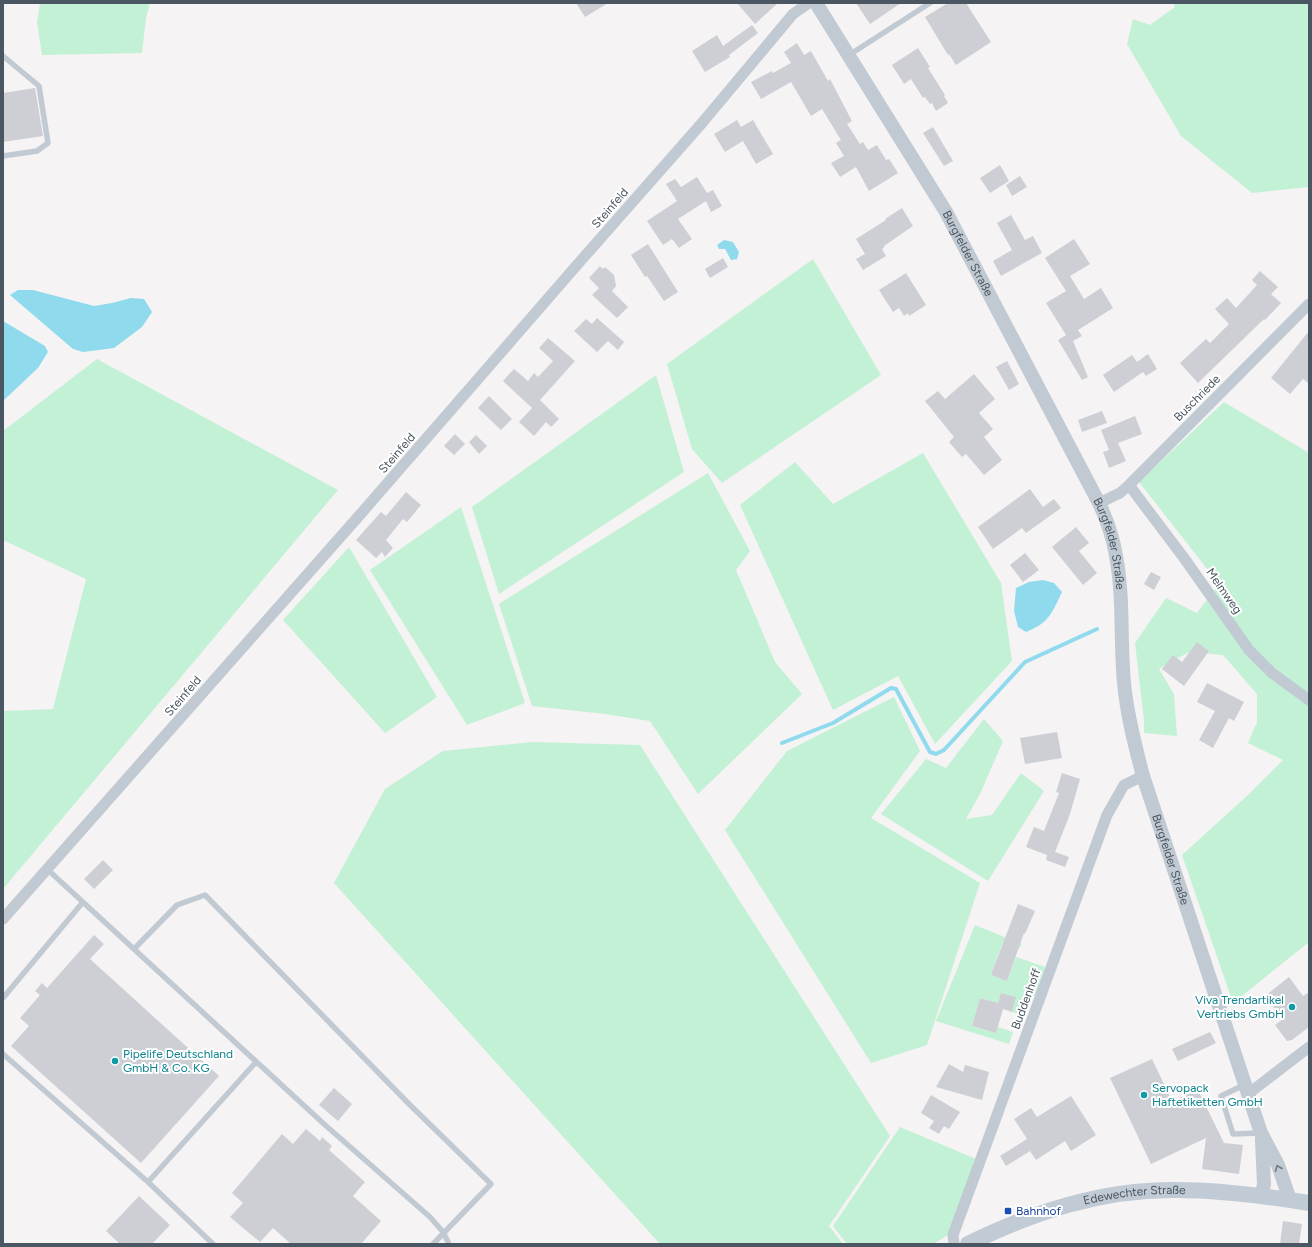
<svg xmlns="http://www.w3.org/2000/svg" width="1312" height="1247" font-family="Figtree,sans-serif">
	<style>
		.green { fill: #c3f1d5 }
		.water { fill: #90daee }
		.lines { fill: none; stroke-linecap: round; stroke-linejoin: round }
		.stream { stroke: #90daee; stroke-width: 4 }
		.building { fill: #cdcfd5 }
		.service { stroke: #c1cad2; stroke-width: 5.5 }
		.minor { stroke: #c1cad2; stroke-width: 11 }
		.tertiary { stroke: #c1cad2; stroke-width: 14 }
		.secondary { stroke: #c1cbd6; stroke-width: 16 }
		.oneway { stroke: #6e7983 }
		.culture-dot { fill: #0f9aa8; stroke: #fff; stroke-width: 1.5 }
		.transit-dot { fill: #1a4fb4; stroke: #fff; stroke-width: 1.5 }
		.labels { text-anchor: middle; stroke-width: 4; stroke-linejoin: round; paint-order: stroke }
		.street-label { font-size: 12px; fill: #4a5661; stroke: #fff }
		.culture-label { font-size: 12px; fill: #0d838f; stroke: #fff; text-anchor: start }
		.transit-label { font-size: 12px; fill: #164399; stroke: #fff; text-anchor: start }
	</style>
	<rect width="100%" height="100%" fill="#f5f3f3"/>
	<!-- green -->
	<path class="green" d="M 40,3 L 150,3 L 146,18 L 142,53 L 42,55 L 37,22 Z
		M 1173,3 L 1309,3 L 1309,187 L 1252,193 L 1181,136 L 1127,44 L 1133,19 L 1150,25 L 1175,7 Z
		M 813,259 L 881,375 L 722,483 L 692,449 L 667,364 Z
		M 97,359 L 338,490 L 3,889 L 3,711 L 53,709 L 86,579 L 3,540 L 3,431 Z
		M 656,375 L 684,472 L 499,594 L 472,507 Z
		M 1224,402 L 1309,453 L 1309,942 L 1233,1003 L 1182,855 L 1248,795 L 1283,760 L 1248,743 L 1257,722 L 1257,694 L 1223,655 L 1189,652 L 1159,669 L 1174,694 L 1177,736 L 1144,733 L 1144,721 L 1135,643 L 1166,598 L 1197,613 L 1219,584 L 1139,482 Z
		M 923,453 L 1001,583 L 1012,661 L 935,744 L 898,676 L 833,710 L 740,505 L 795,462 L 833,504 Z
		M 708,473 L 750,551 L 736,570 L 775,662 L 802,694 L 698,794 L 650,721 L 605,714 L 532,706 L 499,604 Z
		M 461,507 L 525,703 L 467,725 L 370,570 Z
		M 349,547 L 437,697 L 385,733 L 283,620 Z
		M 894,697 L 920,751 L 871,818 L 980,883 L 927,1045 L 871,1063 L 725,830 L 787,751 Z
		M 984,719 L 1003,741 L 981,792 L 966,819 L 992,815 L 1021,773 L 1044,791 L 988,881 L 881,814 L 926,759 L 946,768 Z
		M 533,742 L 640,745 L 890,1136 L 829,1226 L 843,1244 L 660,1244 L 334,883 L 385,789 L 443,751 Z
		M 975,925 L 1022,944 L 1019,948 L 1003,942 L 991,975 L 1007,981 L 1016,957 L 1045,967 L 1035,996 L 1024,995 L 1020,1014 L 1012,1012 L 1015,997 L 1001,993 L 998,1003 L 980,998 L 972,1026 L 996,1033 L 998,1027 L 1013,1032 L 1009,1044 L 936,1021 Z
		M 900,1127 L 976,1159 L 948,1235 L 933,1244 L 847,1244 L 833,1226 Z"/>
	<!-- water -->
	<path class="water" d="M 724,240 L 733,242 L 739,252 L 737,259 L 731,260 L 725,249 L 719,249 L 717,245 Z
		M 18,290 L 33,290 L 94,306 L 112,303 L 131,298 L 144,299 L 152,312 L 142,327 L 114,348 L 83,352 L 73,349 L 10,295 Z
		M 3,321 L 45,346 L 48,352 L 38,368 L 3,401 Z
		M 1043,580 L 1054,583 L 1062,592 C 1052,613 1049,623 1026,632 L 1018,627 L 1014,611 L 1016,588 L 1029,582 Z"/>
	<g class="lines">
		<!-- stream -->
		<path class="stream" d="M 782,743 L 833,723 L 891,688 L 896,689 L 930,752 L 936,754 L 944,750 L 1025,662 L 1097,629"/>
	</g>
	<!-- building -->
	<path class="building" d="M 576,3 L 608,3 L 585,17 Z
		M 737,3 L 778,3 L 755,24 Z
		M 856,3 L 901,3 L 870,24 Z
		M 948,3 L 966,3 L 991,42 L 956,65 L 949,54 L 948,55 L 925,17 Z
		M 752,25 L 758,33 L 729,55 L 730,57 L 705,72 L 692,51 L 717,35 L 723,46 Z
		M 797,43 L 804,55 L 811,51 L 828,81 L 830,79 L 852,121 L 847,124 L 860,144 L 863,142 L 868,150 L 877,145 L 886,160 L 889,159 L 898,173 L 869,191 L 856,167 L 840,177 L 831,163 L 844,156 L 836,143 L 841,140 L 822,109 L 811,116 L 791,82 L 761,99 L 751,82 L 772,71 L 773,73 L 791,63 L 784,52 Z
		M 918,48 L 930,67 L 928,68 L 945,95 L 944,96 L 948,103 L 936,111 L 932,103 L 930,104 L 925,97 L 923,98 L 911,79 L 904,84 L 892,65 Z
		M 35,88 L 43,136 L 3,142 L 3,93 Z
		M 737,120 L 741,127 L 753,120 L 773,154 L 756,164 L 743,141 L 725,152 L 714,134 Z
		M 933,127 L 953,161 L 944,166 L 923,133 Z
		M 1000,165 L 1009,181 L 990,193 L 980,178 Z
		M 1020,176 L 1027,187 L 1012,196 L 1006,185 Z
		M 697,177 L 707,193 L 713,190 L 722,206 L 711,212 L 706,201 L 678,219 L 692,239 L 679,248 L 672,239 L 663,245 L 647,221 L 677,201 L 666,184 L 675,179 L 681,187 Z
		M 902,208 L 913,226 L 884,246 L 884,248 L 882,249 L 886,256 L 863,270 L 856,259 L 865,254 L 856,239 L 886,220 L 885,219 Z
		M 1011,215 L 1025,240 L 1033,236 L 1042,253 L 1001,276 L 993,261 L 1012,250 L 997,223 Z
		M 1074,239 L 1090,264 L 1070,276 L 1084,299 L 1101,288 L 1113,308 L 1078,330 L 1082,336 L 1073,341 L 1088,377 L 1082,380 L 1058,340 L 1066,335 L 1046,303 L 1066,291 L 1045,258 Z
		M 648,244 L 678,292 L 664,301 L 647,276 L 645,277 L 631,255 Z
		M 723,258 L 728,267 L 710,278 L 705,269 Z
		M 600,266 L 603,269 L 605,267 L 614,275 L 616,286 L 612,291 L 628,307 L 617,318 L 592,295 L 599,288 L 589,278 Z
		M 1260,271 L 1278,287 L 1271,294 L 1281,303 L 1265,320 L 1264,319 L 1198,383 L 1180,363 L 1206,339 L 1210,343 L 1229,324 L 1215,309 L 1227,298 L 1236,308 L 1257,285 L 1252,280 Z
		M 906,273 L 926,305 L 909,316 L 908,313 L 904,316 L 899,308 L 893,312 L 879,290 Z
		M 597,318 L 624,342 L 618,350 L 608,341 L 597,352 L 574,331 L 586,319 L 592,324 Z
		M 1309,331 L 1309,384 L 1303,379 L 1290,394 L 1271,378 Z
		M 548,338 L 575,361 L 540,400 L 559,419 L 551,427 L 546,422 L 534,436 L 519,422 L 532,408 L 503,381 L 514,369 L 528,381 L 534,373 L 538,377 L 553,361 L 539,348 Z
		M 1148,354 L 1157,369 L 1146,376 L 1143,372 L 1114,392 L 1103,375 L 1132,355 L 1137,362 Z
		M 1007,361 L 1019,384 L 1009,390 L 996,367 Z
		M 974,374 L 995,399 L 979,413 L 993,429 L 984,437 L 1002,460 L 984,475 L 966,454 L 962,457 L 949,442 L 954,437 L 925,401 L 938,391 L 945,399 Z
		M 489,396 L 512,419 L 501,430 L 478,408 Z
		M 1102,411 L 1107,423 L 1082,432 L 1078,420 Z
		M 1135,416 L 1142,434 L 1118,443 L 1126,461 L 1109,468 L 1103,452 L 1109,450 L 1101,430 Z
		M 455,434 L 465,444 L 454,455 L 444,446 Z
		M 476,435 L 487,446 L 479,454 L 469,442 Z
		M 1030,489 L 1043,507 L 1054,499 L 1061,508 L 1026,533 L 1022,528 L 993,549 L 978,527 Z
		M 406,492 L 421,505 L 407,522 L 403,519 L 386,540 L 393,548 L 385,557 L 382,552 L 376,558 L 356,540 L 381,512 L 386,516 Z
		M 1076,527 L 1089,543 L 1079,551 L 1097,573 L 1083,585 L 1052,547 Z
		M 1025,553 L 1039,570 L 1023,582 L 1010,565 Z
		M 1151,572 L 1161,577 L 1154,590 L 1144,584 Z
		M 1197,642 L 1209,651 L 1184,686 L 1162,669 L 1173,655 L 1182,662 Z
		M 1207,683 L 1244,702 L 1234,721 L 1229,718 L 1213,748 L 1199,740 L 1215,711 L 1197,702 Z
		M 1057,732 L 1062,758 L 1025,764 L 1020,738 Z
		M 1062,773 L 1080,779 L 1070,814 L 1055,852 L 1069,857 L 1065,867 L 1046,860 L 1047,855 L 1026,847 L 1034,827 L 1044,831 L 1059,793 L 1056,792 Z
		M 103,860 L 113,870 L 94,889 L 84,879 Z
		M 1018,904 L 1035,911 L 1025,934 L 1024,933 L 1007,981 L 991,975 Z
		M 94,935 L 104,944 L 90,959 L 219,1076 L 141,1163 L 11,1046 L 29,1026 L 20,1018 L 40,995 L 35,991 L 42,983 L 47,988 Z
		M 1289,977 L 1303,996 L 1309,992 L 1309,1027 L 1292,1040 L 1287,1041 L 1275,1025 L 1283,1019 L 1265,996 Z
		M 1001,993 L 1016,997 L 1012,1012 L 1003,1009 L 996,1033 L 972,1026 L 980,998 L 998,1003 Z
		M 1210,1032 L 1216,1043 L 1178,1061 L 1172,1049 Z
		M 1152,1059 L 1172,1101 L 1198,1090 L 1224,1143 L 1243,1145 L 1239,1174 L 1202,1169 L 1206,1138 L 1151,1164 L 1110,1078 Z
		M 949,1064 L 963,1072 L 965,1065 L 989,1072 L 982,1100 L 936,1087 Z
		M 334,1088 L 352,1104 L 338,1121 L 319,1105 Z
		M 931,1095 L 960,1112 L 949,1129 L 944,1126 L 939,1134 L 929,1128 L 934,1121 L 921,1113 Z
		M 1071,1096 L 1096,1135 L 1071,1151 L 1065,1141 L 1036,1160 L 1030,1151 L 1006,1166 L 1000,1156 L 1027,1139 L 1014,1119 L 1031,1108 L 1037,1117 Z
		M 306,1129 L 320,1141 L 322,1137 L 332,1146 L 329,1150 L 365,1182 L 353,1196 L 381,1221 L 361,1244 L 291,1244 L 273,1228 L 260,1242 L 230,1217 L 243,1203 L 232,1193 L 282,1134 L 293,1144 Z
		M 139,1196 L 170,1225 L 152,1244 L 120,1244 L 106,1231 Z
		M 1283,1221 L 1302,1224 L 1299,1244 L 1280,1244 Z"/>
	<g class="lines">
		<!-- service -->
		<path class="service" d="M 849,55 L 930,3
			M 3,56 L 39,86 L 48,143 L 37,151 L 3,156
			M 47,869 L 324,1124 L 430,1217 L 443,1232 L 449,1244
			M 134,949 L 177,905 L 205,895 L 408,1103 L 491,1184 L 433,1244
			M 3,998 L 83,902
			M 3,1054 L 148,1182 L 213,1244
			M 1244,1085 L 1221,1096 L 1233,1134 L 1260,1133
			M 148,1182 L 256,1062"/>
		<!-- minor -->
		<path class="minor" d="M 1129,485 L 1184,558 L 1249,650 L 1272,673 L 1309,700
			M 1099,503 L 1120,493 L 1129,485 L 1309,304
			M 3,919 L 358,517 L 584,257 L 702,123 L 793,14 L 809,3
			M 1248,1094 L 1309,1047
			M 954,1244 L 953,1235 L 1107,815 L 1124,785 L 1143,776"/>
		<!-- tertiary -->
		<g class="tertiary">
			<path id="s1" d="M 816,3 L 946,212 L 1099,503 C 1107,520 1113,537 1116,556 C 1124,598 1120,641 1124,683 C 1127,715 1135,746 1143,776 L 1261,1133 L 1278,1165 L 1290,1200"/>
			<path d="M 1262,1196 L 1264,1184 L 1262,1140"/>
		</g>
		<!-- secondary -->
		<path class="secondary" id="s2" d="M 968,1244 C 1034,1212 1102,1189 1177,1190 C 1221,1190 1265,1196 1309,1203"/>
	</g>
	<!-- one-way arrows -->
	<defs><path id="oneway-chevron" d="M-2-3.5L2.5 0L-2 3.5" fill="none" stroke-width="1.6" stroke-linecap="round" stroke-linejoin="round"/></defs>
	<use class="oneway" href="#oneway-chevron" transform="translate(1278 1168) rotate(-112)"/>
	<!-- markers -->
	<g class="culture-dot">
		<circle cx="1292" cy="1007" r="4"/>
		<circle cx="115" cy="1061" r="4"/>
		<circle cx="1144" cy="1095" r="4"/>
	</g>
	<rect class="transit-dot" x="1004" y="1207" width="8" height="8" rx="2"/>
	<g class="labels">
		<!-- street labels -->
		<g class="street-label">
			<text transform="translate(610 208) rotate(-49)" y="4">Steinfeld</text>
			<text dy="4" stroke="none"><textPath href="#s1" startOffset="293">Burgfelder Straße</textPath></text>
			<text transform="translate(1197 398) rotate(-45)" y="4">Buschriede</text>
			<text transform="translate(397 453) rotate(-49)" y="4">Steinfeld</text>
			<text dy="4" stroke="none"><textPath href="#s1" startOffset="617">Burgfelder Straße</textPath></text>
			<text transform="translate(1224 591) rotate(55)" y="4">Melmweg</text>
			<text transform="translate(183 696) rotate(-49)" y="4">Steinfeld</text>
			<text dy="4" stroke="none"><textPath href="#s1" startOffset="941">Burgfelder Straße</textPath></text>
			<text transform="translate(1026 999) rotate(-70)" y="4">Buddenhoff</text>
			<text dy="4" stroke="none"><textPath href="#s2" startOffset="175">Edewechter Straße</textPath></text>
		</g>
		<!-- culture labels -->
		<g class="culture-label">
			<text x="1284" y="1004" text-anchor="end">Viva Trendartikel<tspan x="1284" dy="14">Vertriebs GmbH</tspan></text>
			<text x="123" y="1058">Pipelife Deutschland<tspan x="123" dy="14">GmbH &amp; Co. KG</tspan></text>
			<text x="1152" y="1092">Servopack<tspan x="1152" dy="14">Haftetiketten GmbH</tspan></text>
		</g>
		<!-- transit labels -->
		<g class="transit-label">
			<text x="1016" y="1215">Bahnhof</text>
		</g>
	</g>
	<!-- border -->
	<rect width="1312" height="1247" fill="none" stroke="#4a5661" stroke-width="8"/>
</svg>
